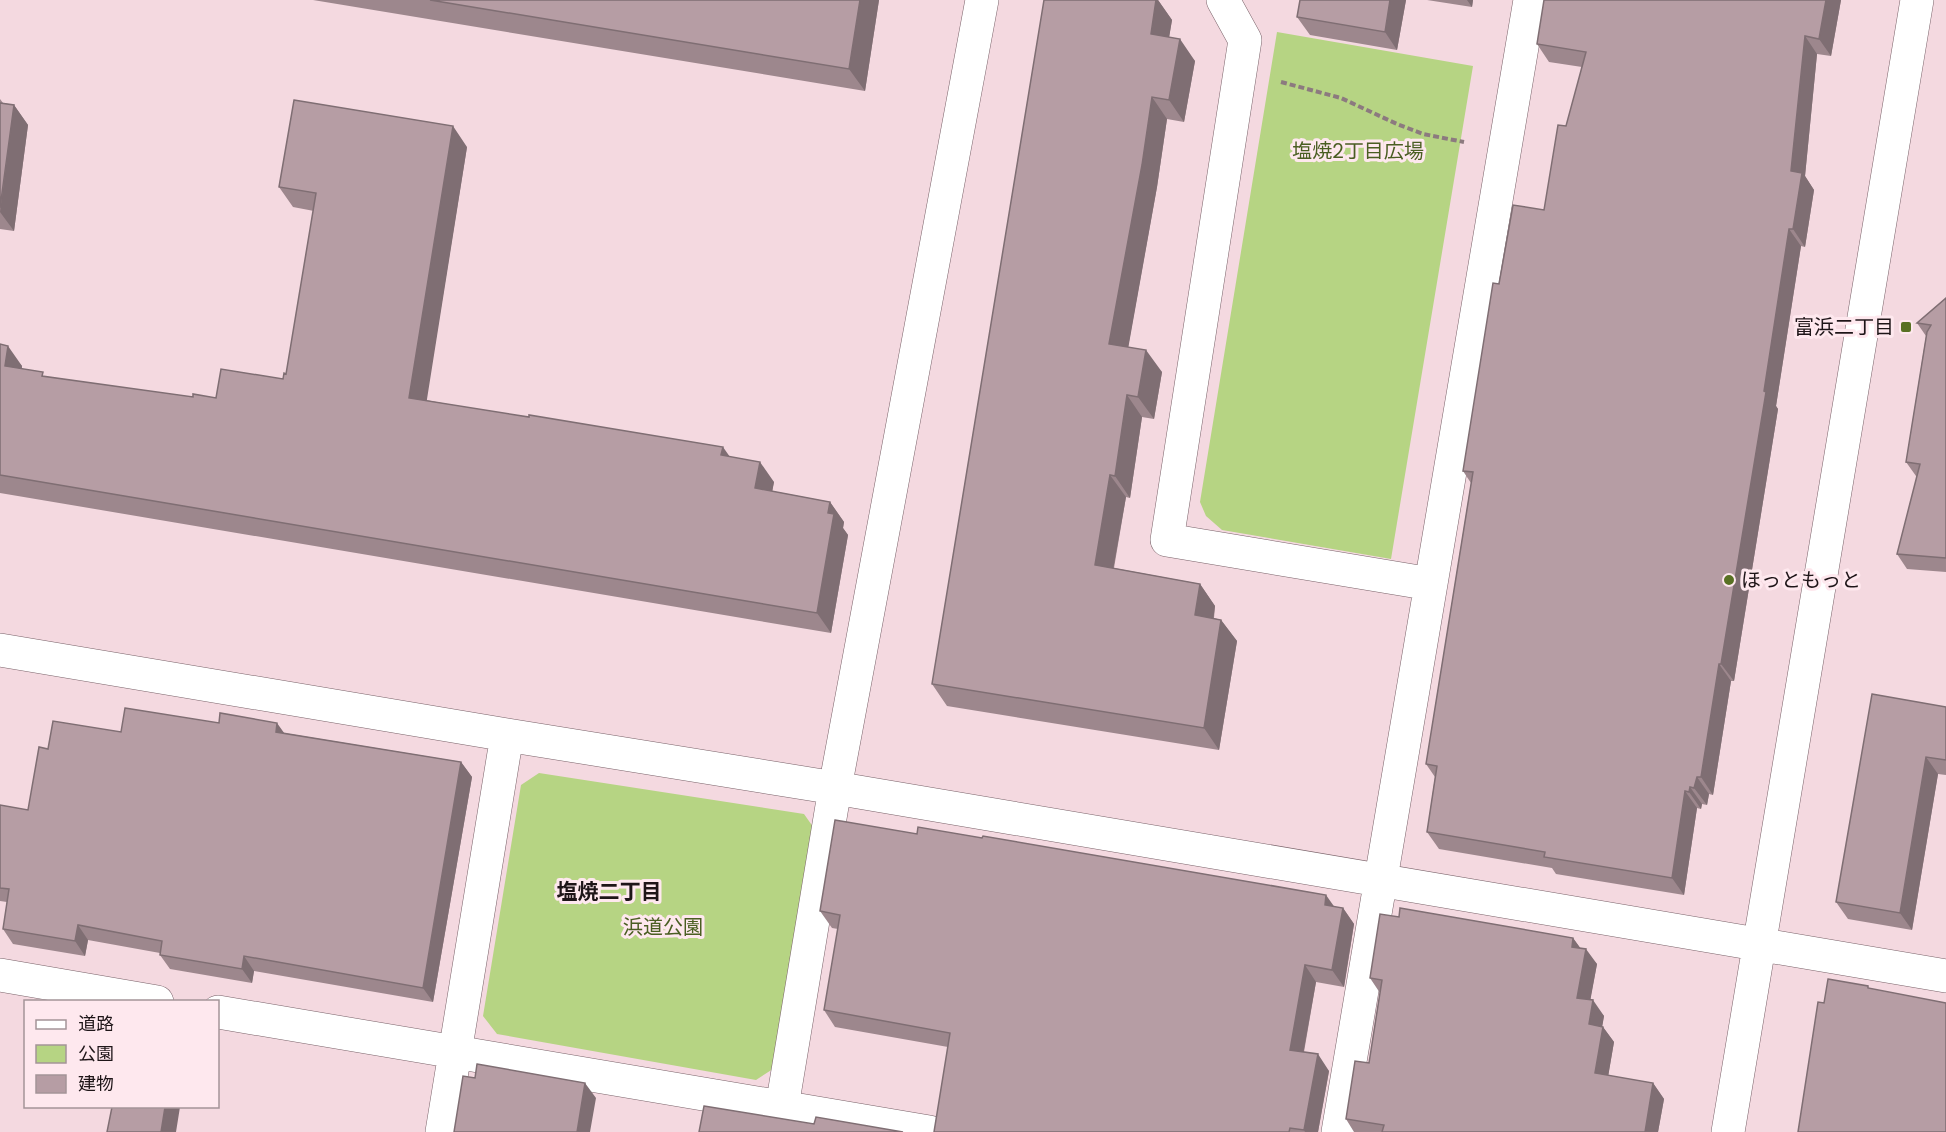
<svg xmlns="http://www.w3.org/2000/svg" width="1946" height="1132" font-family="Poppins,'Noto Sans JP',sans-serif">
	<style>
		.green { fill: #b6d483 }
		.lines { fill: none; stroke-linecap: round; stroke-linejoin: round }
		.minor-casing { stroke: #796269; stroke-width: 34 }
		.path { stroke: #8c7a7f; stroke-width: 4; stroke-dasharray: 6 3; stroke-linecap: butt }
		.minor { stroke: #fff; stroke-width: 33 }
		.wall { fill: #9d878d }
		.shaded-wall { fill: #7f6e73 }
		.building { fill: #b69da4; stroke: #7f6e73; stroke-width: 1.5 }
		.poi-dot { fill: #587123; stroke: #fee8ee; stroke-width: 2 }
		.labels { text-anchor: middle; stroke-width: 6; stroke-linejoin: round; paint-order: stroke }
		.park-label { font-size: 20px; fill: #4a5e22; stroke: #fee8ee }
		.poi-label { font-size: 20px; fill: #1e1518; stroke: #fee8ee; text-anchor: end }
		.neighbourhood-label { font-size: 21px; font-weight: bold; fill: #1e1518; stroke: #fee8ee }
	</style>
	<rect width="100%" height="100%" fill="#f4d9e0"/>
	<!-- green -->
	<path class="green" d="M 1277,32 L 1473,66 L 1391,559 L 1222,530 L 1206,516 L 1200,502 Z
		M 539,773 L 804,814 L 816,831 L 776,1067 L 756,1080 L 497,1034 L 483,1016 L 521,785 Z"/>
	<g class="lines">
		<defs>
			<path id="minor" d="M 1223,0 L 1245,40 L 1167,540 L 1431,584
				M 0,650 L 507,735 L 835,788 L 1946,976
				M 0,975 L 157,1002
				M 218,1012 L 929,1132
				M 782,1107 L 835,788 L 982,0
				M 442,1132 L 507,735
				M 1338,1132 L 1530,0
				M 1728,1132 L 1917,0"/>
		</defs>
		<!-- minor casing -->
		<use href="#minor" class="minor-casing"/>
		<!-- path -->
		<path class="path" d="M 1281,82 L 1341,98 L 1397,124 L 1423,134 L 1464,142"/>
		<!-- minor -->
		<use href="#minor" class="minor"/>
	</g>
	<!-- wall -->
	<path class="wall" d="M 313,0 L 879,0 L 865,91 Z
		M 1044,0 L 1158,0 L 1172,20 L 1169,37 L 1195,61 L 1184,122 L 1167,119 L 1157,187 L 1128,347 L 1162,372 L 1154,419 L 1142,417 L 1130,498 L 1126,497 L 1114,568 L 1200,584 L 1215,606 L 1214,618 L 1221,620 L 1237,641 L 1219,750 L 947,706 L 932,684 Z
		M 1406,0 L 1397,50 L 1310,35 L 1297,17 Z
		M 1427,0 L 1473,0 L 1472,7 Z
		M 1841,0 L 1831,56 L 1817,54 L 1805,176 L 1814,190 L 1805,247 L 1801,246 L 1776,406 L 1778,409 L 1734,681 L 1731,681 L 1713,795 L 1709,794 L 1707,805 L 1702,804 L 1701,809 L 1697,808 L 1684,895 L 1556,874 L 1552,868 L 1439,849 L 1427,832 L 1435,777 L 1426,764 L 1471,483 L 1463,471 L 1499,284 L 1544,210 L 1582,67 L 1549,62 L 1537,44 Z
		M 0,99 L 3,103 L 14,105 L 28,125 L 14,231 L 0,229 Z
		M 467,147 L 426,400 L 729,457 L 774,482 L 772,491 L 830,502 L 844,522 L 843,528 L 848,535 L 831,633 L 0,493 L 0,344 L 22,366 L 22,369 L 46,377 L 193,397 L 216,398 L 283,379 L 286,374 L 314,211 L 293,207 L 279,187 Z
		M 1946,298 L 1946,572 L 1907,569 L 1897,554 L 1917,476 L 1916,476 L 1906,462 L 1926,336 L 1917,323 Z
		M 1946,707 L 1946,775 L 1938,774 L 1912,930 L 1848,919 L 1836,902 Z
		M 121,732 L 284,733 L 461,762 L 472,777 L 433,1002 L 254,971 L 252,983 L 170,969 L 160,955 L 160,953 L 88,940 L 85,956 L 13,944 L 3,929 L 7,902 L 0,901 L 0,805 L 28,810 L 48,749 Z
		M 1335,907 L 1343,908 L 1354,924 L 1344,987 L 1316,982 L 1304,1052 L 1329,1071 L 1318,1132 L 934,1132 L 948,1047 L 835,1027 L 824,1010 L 838,929 L 832,928 L 820,911 Z
		M 1399,917 L 1573,938 L 1580,948 L 1597,964 L 1590,1000 L 1604,1016 L 1602,1026 L 1603,1027 L 1614,1042 L 1608,1076 L 1653,1083 L 1664,1099 L 1658,1132 L 1354,1132 L 1346,1119 L 1369,1063 L 1380,993 L 1370,978 Z"/>
	<!-- shaded-wall -->
	<path class="shaded-wall" d="M 860,0 L 879,0 L 865,91 L 849,69 Z
		M 1156,0 L 1158,0 L 1172,20 L 1166,56 L 1151,34 Z
		M 1390,0 L 1406,0 L 1397,50 L 1385,32 Z
		M 1467,0 L 1473,0 L 1472,7 Z
		M 1826,0 L 1841,0 L 1831,56 L 1819,39 Z
		M 1805,36 L 1817,54 L 1805,176 L 1814,190 L 1805,247 L 1793,229 L 1791,171 Z
		M 1180,39 L 1195,61 L 1184,122 L 1169,100 Z
		M 1152,97 L 1167,119 L 1157,187 L 1125,366 L 1109,344 Z
		M 14,105 L 28,125 L 14,231 L 0,212 Z
		M 453,126 L 467,147 L 424,418 L 409,398 Z
		M 1789,229 L 1801,246 L 1776,406 L 1778,409 L 1734,681 L 1721,664 Z
		M 8,346 L 22,366 L 19,386 L 5,366 Z
		M 1146,350 L 1162,372 L 1154,419 L 1138,397 Z
		M 1127,395 L 1142,417 L 1130,498 L 1115,476 Z
		M 723,447 L 737,467 L 721,455 Z
		M 760,462 L 774,482 L 769,509 L 755,488 Z
		M 1110,475 L 1126,497 L 1110,587 L 1095,565 Z
		M 830,502 L 844,522 L 843,528 L 848,535 L 831,633 L 817,613 Z
		M 1200,584 L 1215,606 L 1211,637 L 1195,615 Z
		M 1221,620 L 1237,641 L 1219,750 L 1204,728 Z
		M 1719,664 L 1731,681 L 1713,795 L 1701,777 Z
		M 277,723 L 287,737 L 276,732 Z
		M 1926,757 L 1938,774 L 1912,930 L 1900,913 Z
		M 461,762 L 472,777 L 433,1002 L 423,988 Z
		M 1697,777 L 1709,794 L 1707,805 L 1694,788 Z
		M 1690,787 L 1702,804 L 1701,809 L 1689,792 Z
		M 1685,791 L 1697,808 L 1684,895 L 1672,878 Z
		M 1326,895 L 1338,912 L 1325,905 Z
		M 1343,908 L 1354,924 L 1344,987 L 1332,970 Z
		M 78,925 L 88,940 L 85,956 L 75,941 Z
		M 1573,938 L 1584,953 L 1572,947 Z
		M 1586,949 L 1597,964 L 1588,1013 L 1577,998 Z
		M 244,956 L 254,971 L 252,983 L 242,969 Z
		M 1305,965 L 1316,982 L 1301,1066 L 1290,1050 Z
		M 1593,1000 L 1604,1016 L 1600,1040 L 1589,1024 Z
		M 1603,1027 L 1614,1042 L 1606,1089 L 1595,1073 Z
		M 1318,1054 L 1329,1071 L 1318,1132 L 1305,1132 L 1304,1130 Z
		M 585,1083 L 596,1098 L 590,1132 L 577,1132 Z
		M 1653,1083 L 1664,1099 L 1658,1132 L 1645,1132 Z
		M 165,1107 L 180,1107 L 176,1132 L 161,1132 Z"/>
	<!-- building -->
	<path class="building" d="M 430,0 L 860,0 L 849,69 Z
		M 1044,0 L 1156,0 L 1151,34 L 1180,39 L 1169,100 L 1152,97 L 1142,165 L 1109,344 L 1146,350 L 1138,397 L 1127,395 L 1115,476 L 1110,475 L 1095,565 L 1200,584 L 1195,615 L 1221,620 L 1204,728 L 932,684 Z
		M 1300,0 L 1390,0 L 1385,32 L 1297,17 Z
		M 1544,0 L 1826,0 L 1819,39 L 1805,36 L 1791,171 L 1802,173 L 1793,229 L 1789,229 L 1764,391 L 1766,392 L 1721,664 L 1719,664 L 1701,777 L 1697,777 L 1694,788 L 1690,787 L 1689,792 L 1685,791 L 1672,878 L 1544,857 L 1545,852 L 1427,832 L 1437,766 L 1426,764 L 1473,472 L 1463,471 L 1493,283 L 1499,284 L 1513,205 L 1544,210 L 1558,125 L 1566,126 L 1586,52 L 1537,44 Z
		M 294,100 L 453,126 L 409,398 L 529,417 L 529,415 L 723,447 L 721,455 L 760,462 L 755,488 L 830,502 L 828,513 L 834,514 L 817,613 L 0,475 L 0,344 L 8,346 L 5,366 L 43,372 L 42,376 L 193,397 L 193,394 L 216,398 L 221,369 L 283,379 L 284,373 L 286,374 L 316,193 L 279,187 Z
		M 0,103 L 14,105 L 0,208 Z
		M 1946,298 L 1946,558 L 1897,554 L 1920,464 L 1906,462 L 1927,332 L 1931,325 L 1917,323 Z
		M 1872,694 L 1946,707 L 1946,760 L 1926,757 L 1900,913 L 1836,902 Z
		M 125,708 L 219,723 L 220,713 L 277,723 L 276,732 L 461,762 L 423,988 L 244,956 L 242,969 L 160,955 L 162,941 L 78,925 L 75,941 L 3,929 L 9,889 L 0,888 L 0,805 L 28,810 L 39,747 L 48,749 L 53,721 L 121,732 Z
		M 835,820 L 917,834 L 918,827 L 982,838 L 983,836 L 1326,895 L 1325,905 L 1343,908 L 1332,970 L 1305,965 L 1290,1050 L 1318,1054 L 1304,1130 L 1290,1128 L 1289,1132 L 934,1132 L 950,1033 L 824,1010 L 840,915 L 820,911 Z
		M 1400,908 L 1573,938 L 1572,947 L 1586,949 L 1577,998 L 1593,1000 L 1589,1024 L 1603,1027 L 1595,1073 L 1653,1083 L 1645,1132 L 1382,1132 L 1384,1125 L 1346,1119 L 1355,1061 L 1369,1063 L 1382,980 L 1370,978 L 1380,914 L 1399,917 Z
		M 1828,979 L 1868,986 L 1868,988 L 1946,1003 L 1946,1132 L 1798,1132 L 1818,1002 L 1824,1003 Z
		M 477,1064 L 585,1083 L 577,1132 L 454,1132 L 463,1076 L 475,1078 Z
		M 704,1106 L 814,1124 L 816,1117 L 903,1132 L 699,1132 Z
		M 112,1107 L 165,1107 L 161,1132 L 107,1132 Z"/>
	<!-- markers -->
	<g class="poi-dot">
		<rect x="1900" y="321" width="12" height="12" rx="3"/>
		<circle cx="1729" cy="580" r="6"/>
	</g>
	<g class="labels">
		<!-- park labels -->
		<g class="park-label">
			<text x="1358" y="158">塩焼2丁目広場</text>
			<text x="663" y="934">浜道公園</text>
		</g>
		<!-- poi labels -->
		<g class="poi-label">
			<text x="1894" y="334">富浜二丁目</text>
			<text x="1741" y="587" text-anchor="start">ほっともっと</text>
		</g>
		<!-- neighbourhood labels -->
		<g class="neighbourhood-label">
			<text x="609" y="899">塩焼二丁目</text>
		</g>
	</g>
	<!-- legend -->
	<rect x="24" y="1000" width="195" height="108" fill="#fee8ee" stroke="#a49498" stroke-width="1.5"/>
	<rect x="36" y="1020" width="30" height="9" fill="#ffffff" stroke="#a49498" stroke-width="1.5"/>
	<text x="78" y="1030" font-size="18" fill="#1e1518">道路</text>
	<rect x="36" y="1045" width="30" height="18" fill="#b6d483" stroke="#a49498" stroke-width="1.5"/>
	<text x="78" y="1060" font-size="18" fill="#1e1518">公園</text>
	<rect x="36" y="1075" width="30" height="18" fill="#b69da4" stroke="#a49498" stroke-width="1.5"/>
	<text x="78" y="1090" font-size="18" fill="#1e1518">建物</text>
</svg>
